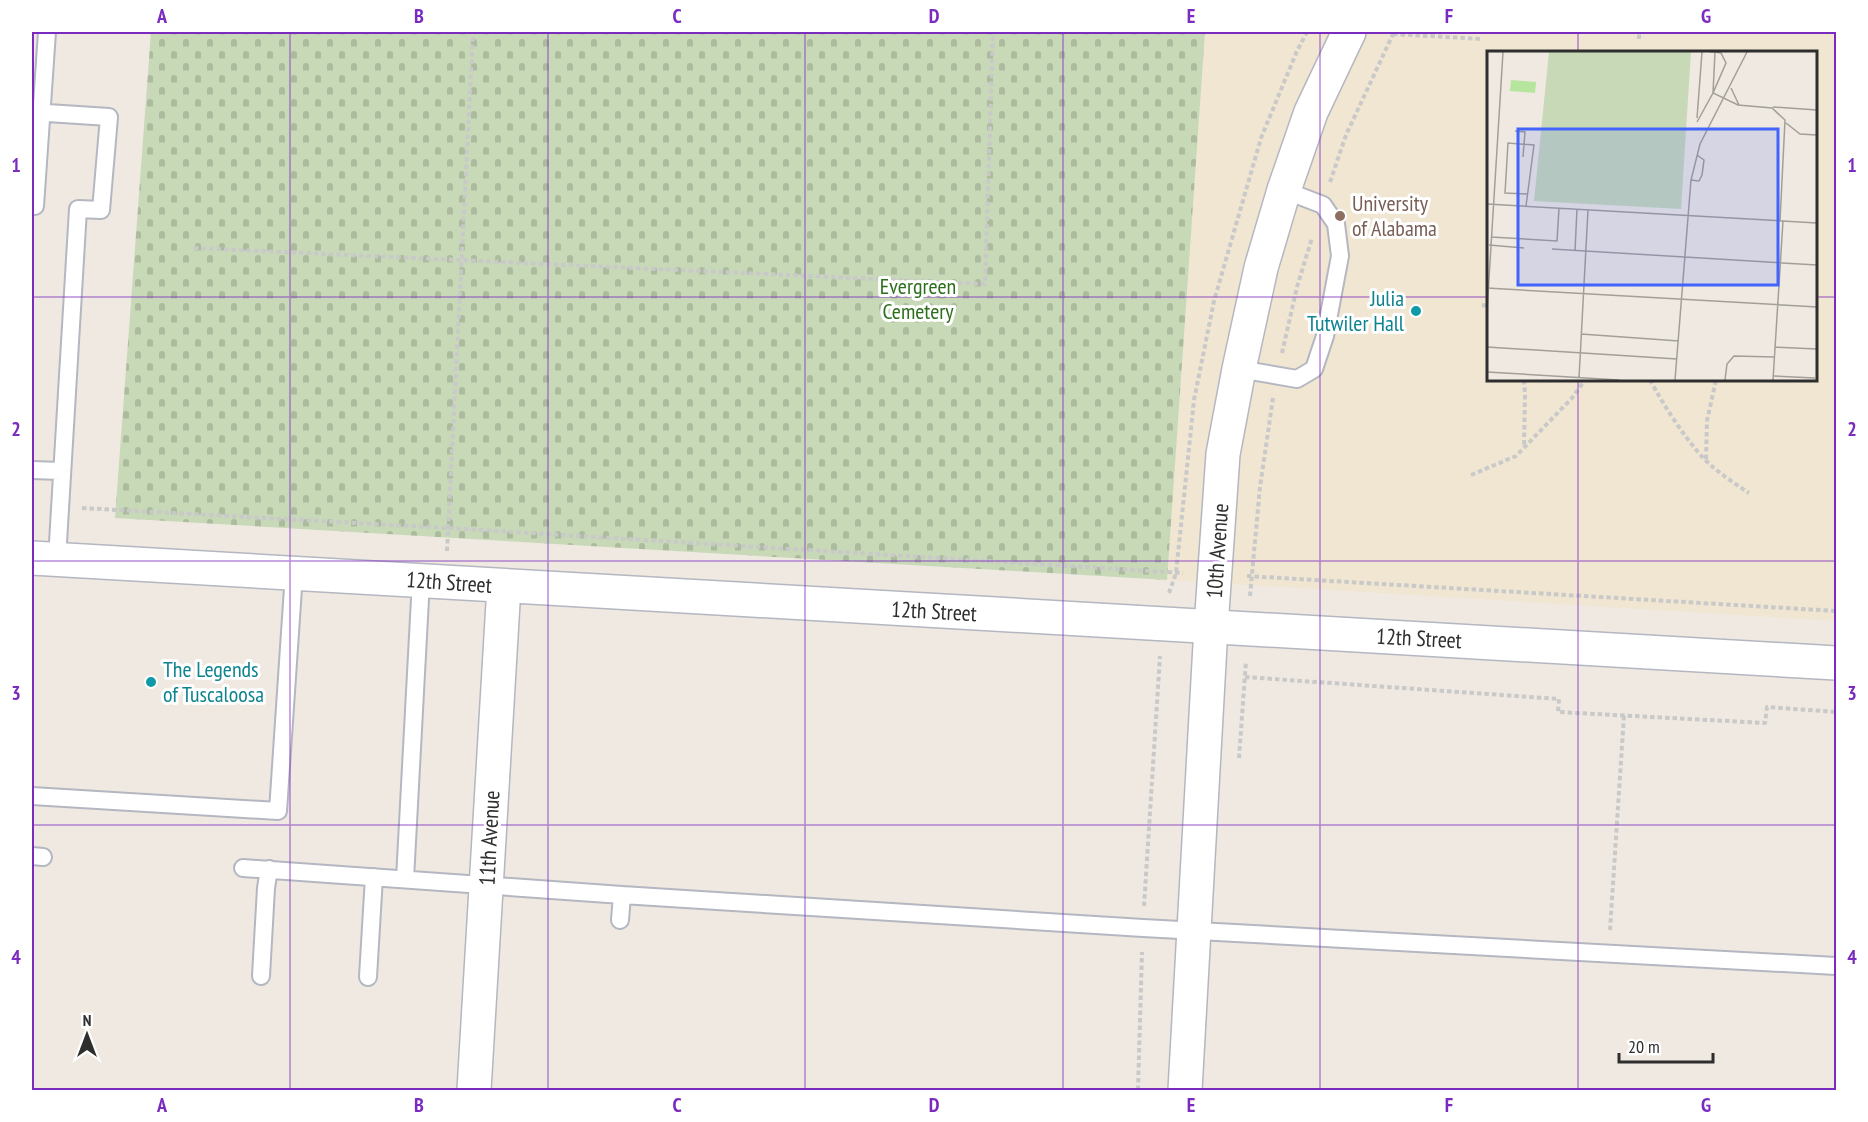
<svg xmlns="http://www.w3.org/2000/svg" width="1868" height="1122" font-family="'PT Sans Narrow',sans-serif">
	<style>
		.education { fill: #f0e6d1; fill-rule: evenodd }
		.cemetery { fill: url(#cemetery-stones) }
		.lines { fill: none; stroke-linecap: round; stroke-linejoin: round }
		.lane-casing { stroke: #b4b7c1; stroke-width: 20 }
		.street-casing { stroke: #b4b7c1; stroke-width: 36 }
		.secondary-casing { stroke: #b4b7c1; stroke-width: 36 }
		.path { stroke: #c9c9c9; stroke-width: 4; stroke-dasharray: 4.5 3; stroke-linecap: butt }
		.lane { stroke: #fff; stroke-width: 16 }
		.street { stroke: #fff; stroke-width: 33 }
		.secondary { stroke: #fff; stroke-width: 33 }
		.grid { fill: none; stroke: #7b2cbf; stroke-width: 1.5; stroke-opacity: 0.55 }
		.education-dot { fill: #8d6e63; stroke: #fff; stroke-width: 2 }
		.culture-dot { fill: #0f9aa8; stroke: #fff; stroke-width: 2 }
		.labels { text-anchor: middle; stroke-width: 6; stroke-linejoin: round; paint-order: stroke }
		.education-label { font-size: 22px; fill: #785e54; stroke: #fff; text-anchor: start }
		.park-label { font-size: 22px; fill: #2c6e1b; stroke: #fff }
		.culture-label { font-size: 22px; fill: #0d838f; stroke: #fff; text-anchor: end }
		.street-label { font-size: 22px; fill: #2e2e2e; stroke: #fff }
		.inset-road { fill: none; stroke: #a29e99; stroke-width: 1.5 }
		.view { fill: #4264fb; fill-opacity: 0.15; stroke: #4264fb; stroke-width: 3 }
		.inset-edge { fill: none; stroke: #2e2e2e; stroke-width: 3 }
		.neatline { fill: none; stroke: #7b2cbf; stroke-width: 2 }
		.grid-label { font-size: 20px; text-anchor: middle; font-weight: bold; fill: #7b2cbf }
	</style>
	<defs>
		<pattern id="cemetery-stones" width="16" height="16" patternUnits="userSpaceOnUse" patternTransform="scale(1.5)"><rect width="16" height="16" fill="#c8d9b8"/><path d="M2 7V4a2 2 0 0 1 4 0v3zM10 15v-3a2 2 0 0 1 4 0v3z" fill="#acbb9e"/></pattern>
	</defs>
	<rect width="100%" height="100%" fill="#efe9e1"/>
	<!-- education -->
	<path class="education" d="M 1205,32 L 1836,32 L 1836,621 L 1167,580 ZM 1488,52 L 1816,52 L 1816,380 L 1488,380 Z"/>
	<!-- cemetery -->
	<path class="cemetery" d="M 151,32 L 1205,32 L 1167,580 L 115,518 Z"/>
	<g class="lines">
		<defs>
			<path id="lane" d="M 32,112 L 109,117 L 101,210 L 78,209 L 57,559
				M 35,206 L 47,32
				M 1239,369 L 1297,379 L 1314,369 L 1325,336 L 1340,256 L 1336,224 L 1323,205 L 1284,190
				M 32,470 L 61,471
				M 32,796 L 278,811 L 294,573
				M 32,856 L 43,857
				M 243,868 L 622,895 L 1143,928 L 1836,966
				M 405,879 L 421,580
				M 620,920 L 622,895
				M 261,976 L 266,888 L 269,869
				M 368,977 L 374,877"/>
			<path id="street" d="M 32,558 L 1836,663
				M 474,1090 L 504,586"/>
			<path id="secondary" d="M 1185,1090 L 1211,627 L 1223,454 L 1239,369 L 1261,268 L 1284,190 L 1311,112 L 1349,32"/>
		</defs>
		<!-- lane casing -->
		<use href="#lane" class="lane-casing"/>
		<!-- street casing -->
		<use href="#street" class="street-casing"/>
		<!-- secondary casing -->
		<use href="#secondary" class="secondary-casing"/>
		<!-- path -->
		<path class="path" d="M 1393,34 L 1482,39
			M 1639,39 L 1639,32
			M 1330,182 L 1346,135 L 1394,32
			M 194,248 L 985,284 L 993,32
			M 1482,305 L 1488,306
			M 1282,353 L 1297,287 L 1312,238
			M 1524,380 L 1525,395 L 1524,447
			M 1650,380 C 1665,407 1690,448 1714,468 C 1725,477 1737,485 1749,493
			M 1706,459 L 1707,421 L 1716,380
			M 1471,475 L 1516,456 L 1572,398 L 1585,380
			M 82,508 L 448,528 L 1183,573
			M 447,551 L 473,32
			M 1247,576 L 1836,611
			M 1169,593 L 1176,573 L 1194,400 L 1214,301 L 1261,138 L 1297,51 L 1307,32
			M 1250,596 L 1260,487 L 1273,398
			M 1245,677 L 1559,699 L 1558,712 L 1765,723 L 1767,707 L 1836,712
			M 1239,758 L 1246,661
			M 1144,906 L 1160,656
			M 1610,930 L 1624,715
			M 1138,1090 L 1142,952"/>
		<!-- lane -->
		<use href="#lane" class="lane"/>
		<!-- street -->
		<use href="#street" class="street"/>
		<!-- secondary -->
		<use href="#secondary" class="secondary"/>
	</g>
	<!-- grid -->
	<path class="grid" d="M 290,32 L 290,1090M 548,32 L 548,1090M 805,32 L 805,1090M 1063,32 L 1063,1090M 1320,32 L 1320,1090M 1578,32 L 1578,52M 32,297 L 1488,297M 1816,297 L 1836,297M 1578,380 L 1578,1090M 32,561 L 1836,561M 32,825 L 1836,825"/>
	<!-- markers -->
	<circle class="education-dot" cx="1340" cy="216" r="6"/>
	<g class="culture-dot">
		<circle cx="1416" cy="311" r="6"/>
		<circle cx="151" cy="682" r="6"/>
	</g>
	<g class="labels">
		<!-- education labels -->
		<g class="education-label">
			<text x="1352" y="211">University<tspan x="1352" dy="25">of Alabama</tspan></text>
		</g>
		<!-- park labels -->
		<g class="park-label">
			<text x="918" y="294">Evergreen<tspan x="918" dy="25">Cemetery</tspan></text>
		</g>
		<!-- culture labels -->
		<g class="culture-label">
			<text x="1404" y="306">Julia<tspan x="1404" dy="25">Tutwiler Hall</tspan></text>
			<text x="163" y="677" text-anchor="start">The Legends<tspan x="163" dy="25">of Tuscaloosa</tspan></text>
		</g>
		<!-- street labels -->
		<g class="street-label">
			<text transform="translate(1217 551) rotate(-86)" y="8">10th Avenue</text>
			<text transform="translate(449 582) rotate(4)" y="8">12th Street</text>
			<text transform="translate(934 611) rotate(3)" y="8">12th Street</text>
			<text transform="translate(1419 638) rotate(3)" y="8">12th Street</text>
			<text transform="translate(489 838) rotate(-87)" y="8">11th Avenue</text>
		</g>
	</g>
	<!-- overview -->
	<g transform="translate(1487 51)">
		<rect width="330" height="330" fill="#efe9e1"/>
		<path d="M 24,29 L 49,31 L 48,42 L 23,40 Z" fill="#b6e59e"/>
		<path d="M 62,1 L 204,1 L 194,158 L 47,150 Z" fill="#c8d9b8"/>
		<path class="inset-road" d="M 228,1 L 234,2 L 239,12 L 226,42 L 251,54 L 285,57 L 298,69 L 293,170M 244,37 L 252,54M 286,56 L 330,59M 210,67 L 215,1M 210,71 L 226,42 L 228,1 L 223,1M 299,72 L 313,83 L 330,84M 28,80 L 38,81 L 36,106M 204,129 L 212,130 L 215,124 L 217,109 L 210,104M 0,153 L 330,172M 39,155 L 47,94 L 21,92 L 18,142 L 40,143M 4,186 L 70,190 L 72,157M 2,194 L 37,197M 65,198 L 330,214M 88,200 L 90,158M 0,237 L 330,256M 0,260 L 16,1M 94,283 L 192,290M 0,296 L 190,308M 288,296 L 330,298M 0,321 L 132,329M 287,325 L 328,327M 92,327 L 101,159M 188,329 L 204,129 L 213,93 L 260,1M 238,329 L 240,313 L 247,305 L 288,306M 286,329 L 296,170"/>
		<path class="view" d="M 31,78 L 291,78 L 291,234 L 31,234 Z"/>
		<rect width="330" height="330" class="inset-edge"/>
	</g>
	<!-- border -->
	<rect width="1868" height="1122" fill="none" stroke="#ffffff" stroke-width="66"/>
	<!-- north arrow -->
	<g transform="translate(87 1035)" stroke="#ffffff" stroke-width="4.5" paint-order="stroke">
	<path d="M0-4.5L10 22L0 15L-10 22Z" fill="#2e2e2e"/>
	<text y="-9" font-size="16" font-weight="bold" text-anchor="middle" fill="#2e2e2e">N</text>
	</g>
	<!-- scale -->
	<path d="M1619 1053v9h94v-9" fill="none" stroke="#2e2e2e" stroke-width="3"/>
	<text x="1628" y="1053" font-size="18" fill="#2e2e2e" stroke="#ffffff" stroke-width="4.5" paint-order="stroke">20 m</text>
	<rect x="33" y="33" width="1802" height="1056" class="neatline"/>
	<g class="grid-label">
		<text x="162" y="23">A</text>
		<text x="419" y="23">B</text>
		<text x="677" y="23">C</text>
		<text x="934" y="23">D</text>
		<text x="1191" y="23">E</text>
		<text x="1449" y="23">F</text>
		<text x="1706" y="23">G</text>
		<text x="16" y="172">1</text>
		<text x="1852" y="172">1</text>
		<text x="16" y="436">2</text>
		<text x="1852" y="436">2</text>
		<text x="16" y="700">3</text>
		<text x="1852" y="700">3</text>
		<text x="16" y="964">4</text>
		<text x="1852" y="964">4</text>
		<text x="162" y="1112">A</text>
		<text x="419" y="1112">B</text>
		<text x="677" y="1112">C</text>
		<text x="934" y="1112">D</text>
		<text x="1191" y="1112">E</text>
		<text x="1449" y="1112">F</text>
		<text x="1706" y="1112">G</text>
	</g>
</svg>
